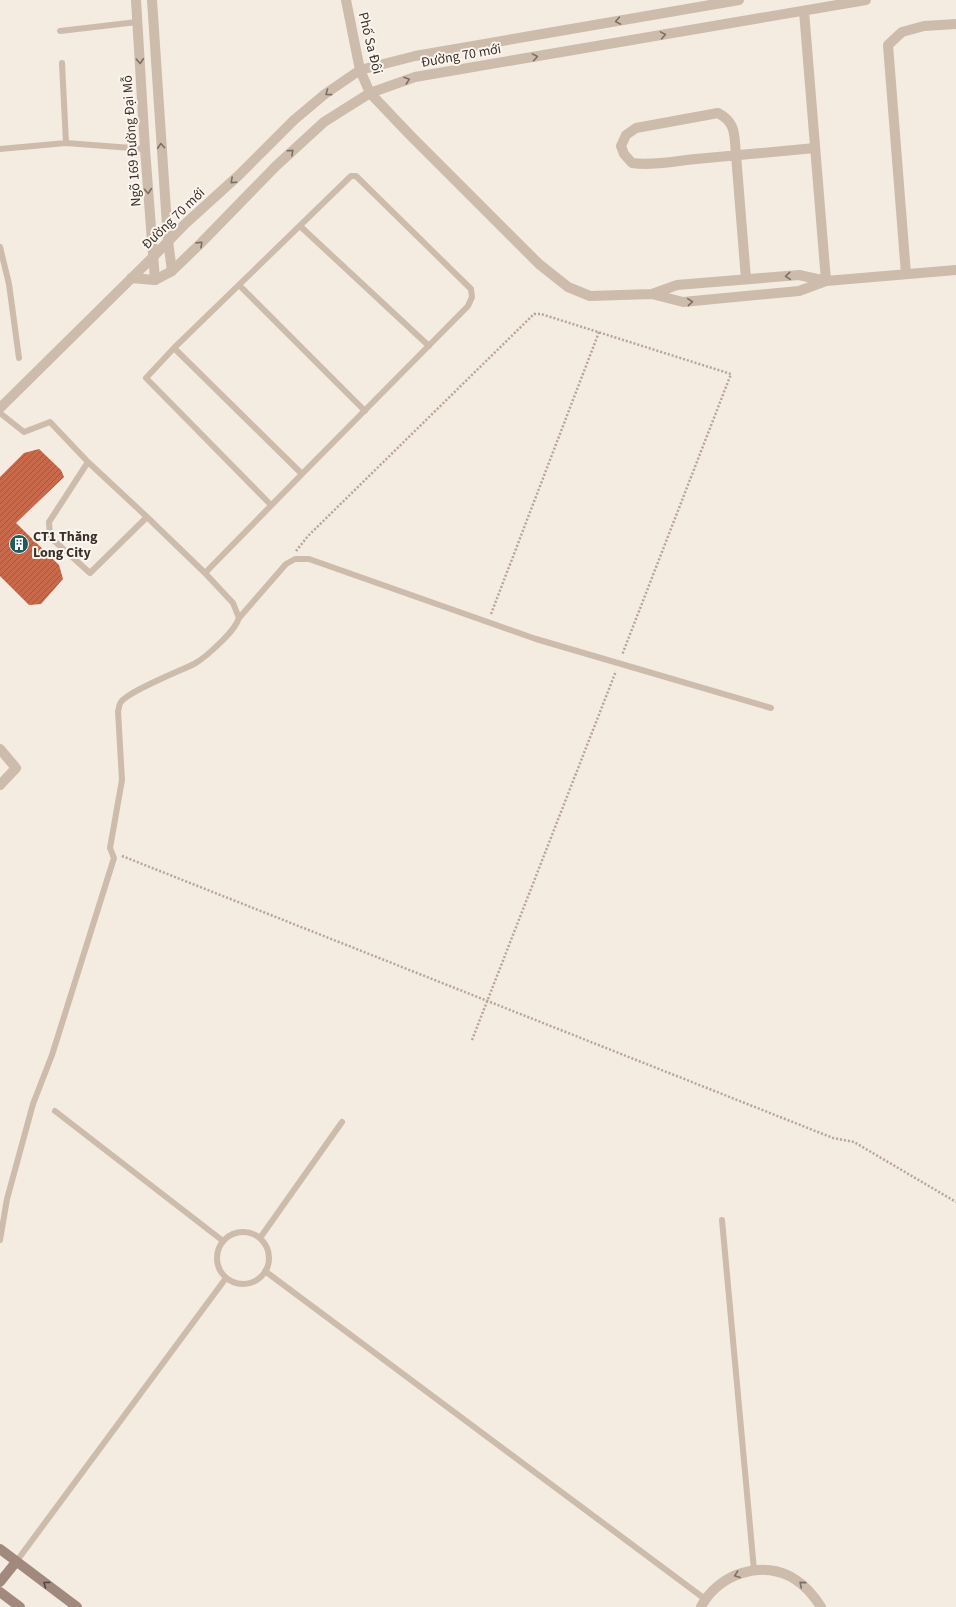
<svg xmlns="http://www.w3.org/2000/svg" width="956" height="1607" font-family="'Source Sans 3',sans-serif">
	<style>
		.building { fill: url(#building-hatch) }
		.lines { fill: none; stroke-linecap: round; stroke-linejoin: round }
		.path { stroke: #b9a596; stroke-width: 2.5; stroke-dasharray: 2 2; stroke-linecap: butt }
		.service { stroke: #cdbbac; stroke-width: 6 }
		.minor { stroke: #cdbbac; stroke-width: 10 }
		.tertiary { stroke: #cdbbac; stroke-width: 10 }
		.secondary { stroke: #a18a7d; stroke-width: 10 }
		.oneway { stroke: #7d6f65 }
		.oneway2 { stroke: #544640 }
		.labels { text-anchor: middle; stroke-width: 4; stroke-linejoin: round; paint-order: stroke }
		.street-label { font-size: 14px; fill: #3b302b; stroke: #fbf5ee }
		.poi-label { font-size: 14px; font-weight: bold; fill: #3b302b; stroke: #fbf5ee; text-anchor: start }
	</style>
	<defs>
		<pattern id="building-hatch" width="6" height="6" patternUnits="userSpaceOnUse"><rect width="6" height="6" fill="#c8694b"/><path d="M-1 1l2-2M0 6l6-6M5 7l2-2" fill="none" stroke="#a4573f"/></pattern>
	</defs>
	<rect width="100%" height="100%" fill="#f4ebe1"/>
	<!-- building -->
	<path class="building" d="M 39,449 L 61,470 L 64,477 L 16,523 L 59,565 L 63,579 L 41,604 L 29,605 L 0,576 L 0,477 L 24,453 Z"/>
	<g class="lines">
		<!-- path -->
		<path class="path" d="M 296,551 L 308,536 L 534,314 L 541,314 L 731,374 L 622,655
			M 491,614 L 599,332
			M 122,856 L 833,1138 L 854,1142 L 956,1202
			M 472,1040 L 616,671"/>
		<!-- service -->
		<path class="service" d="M 60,31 L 137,22
			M 62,63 L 66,143
			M 0,149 L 66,143 L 145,149
			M 300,226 L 429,346
			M 0,247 L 9,284 L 19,358
			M 239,285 L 365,411
			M 174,348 L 302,474 L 205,573
			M 0,413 L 24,432 L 50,422 L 88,462 L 147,517 L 205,573 L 233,603 L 239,618 C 236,627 229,634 223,640 C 214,649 205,658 194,664 C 180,671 129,691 121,702 C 119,704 119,709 118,711 L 122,780 L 110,848 L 114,858 L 52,1055 L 33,1104 L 7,1199 L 0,1240
			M 88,462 L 49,522 L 50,537 L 90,573 L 147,517
			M 271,505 L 146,378 L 174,348 L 351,176 L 356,176 L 471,289 L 472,297 L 468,306 L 302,474
			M 239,618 L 286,564 L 295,559 L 309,559 L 536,639 L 771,708
			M 55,1111 L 223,1241
			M 722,1220 L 754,1570
			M217 1258a26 26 0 1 1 52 0a26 26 0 1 1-52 0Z
			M 260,1238 L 342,1122
			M 265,1271 L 705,1599
			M 16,1562 L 226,1278"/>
		<!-- minor -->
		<path class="minor" d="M 136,0 L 145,149 L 155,280
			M 152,0 L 168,241 L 172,271
			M 804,11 L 826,281
			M 370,93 L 409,134 L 539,264 L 568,287 L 590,296 L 652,294 L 683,302 L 799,291 L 826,281 L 956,270
			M 906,274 L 888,45 L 902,32 L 924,26 L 956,24
			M 746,279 L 736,155 C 734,136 737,123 718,113 L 636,128 L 626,135 L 621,146 L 624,154 L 632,163 C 653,166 675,161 696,159 C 736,155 775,152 815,148
			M 652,294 L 677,285 L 799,275 L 826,281
			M 0,749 L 16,768 L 0,785
			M 701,1607 C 717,1574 764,1558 796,1580 C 807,1587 814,1596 821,1607"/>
		<!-- tertiary -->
		<path class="tertiary" d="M 346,0 L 360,70 L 370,93
			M 131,278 L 155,280 L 172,271 L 201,243 L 276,166 L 324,122 L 370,93 L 415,77 L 866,0
			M 0,408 L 153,257 L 185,224 L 239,175 L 294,120 L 325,94 L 360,70 L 415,56 L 739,0"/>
		<!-- secondary -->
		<path class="secondary" d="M 0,1549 L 77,1607
			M 0,1582 L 16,1562
			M 0,1592 L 20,1607"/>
	</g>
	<!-- one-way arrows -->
	<defs><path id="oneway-chevron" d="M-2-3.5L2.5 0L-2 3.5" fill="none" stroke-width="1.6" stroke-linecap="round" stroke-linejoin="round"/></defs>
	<g class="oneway">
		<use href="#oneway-chevron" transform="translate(618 21) rotate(170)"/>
		<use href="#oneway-chevron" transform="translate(663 35) rotate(-10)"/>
		<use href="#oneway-chevron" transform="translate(535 57) rotate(-10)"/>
		<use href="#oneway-chevron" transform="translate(140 61) rotate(87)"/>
		<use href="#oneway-chevron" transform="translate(407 80) rotate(-19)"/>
		<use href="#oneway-chevron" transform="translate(328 93) rotate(144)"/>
		<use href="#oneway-chevron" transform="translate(161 146) rotate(-94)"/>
		<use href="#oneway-chevron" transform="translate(291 152) rotate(-42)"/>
		<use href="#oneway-chevron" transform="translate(233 181) rotate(138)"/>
		<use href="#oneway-chevron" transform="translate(148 191) rotate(85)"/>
		<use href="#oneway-chevron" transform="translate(200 244) rotate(-44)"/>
		<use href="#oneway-chevron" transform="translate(788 276) rotate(175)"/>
		<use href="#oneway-chevron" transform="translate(690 302) rotate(-5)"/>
		<use href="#oneway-chevron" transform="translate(737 1575) rotate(160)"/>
		<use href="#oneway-chevron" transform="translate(802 1584) rotate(-140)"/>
	</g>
	<use class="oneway2" href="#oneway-chevron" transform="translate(46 1584) rotate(-143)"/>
	<!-- icons -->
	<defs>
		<symbol id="building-disc" viewBox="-11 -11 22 22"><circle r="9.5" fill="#1f5a5e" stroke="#fbf5ee"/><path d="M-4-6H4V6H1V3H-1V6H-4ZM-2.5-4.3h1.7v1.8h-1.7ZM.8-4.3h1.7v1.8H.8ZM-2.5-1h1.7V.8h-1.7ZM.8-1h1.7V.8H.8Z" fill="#fff"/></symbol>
	</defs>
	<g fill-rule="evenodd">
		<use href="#building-disc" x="8" y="533" width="22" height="22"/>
	</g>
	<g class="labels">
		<!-- street labels -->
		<g class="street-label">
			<text transform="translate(371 43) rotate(76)" y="5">Phố Sa Đôi</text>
			<text transform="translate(461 55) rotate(-10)" y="5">Đường 70 mới</text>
			<text transform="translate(131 141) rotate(-94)" y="5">Ngõ 169 Đường Đại Mỗ</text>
			<text transform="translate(173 218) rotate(-44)" y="5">Đường 70 mới</text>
		</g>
		<!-- poi labels -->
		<g class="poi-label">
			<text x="33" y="541">CT1 Thăng<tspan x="33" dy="16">Long City</tspan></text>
		</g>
	</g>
</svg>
